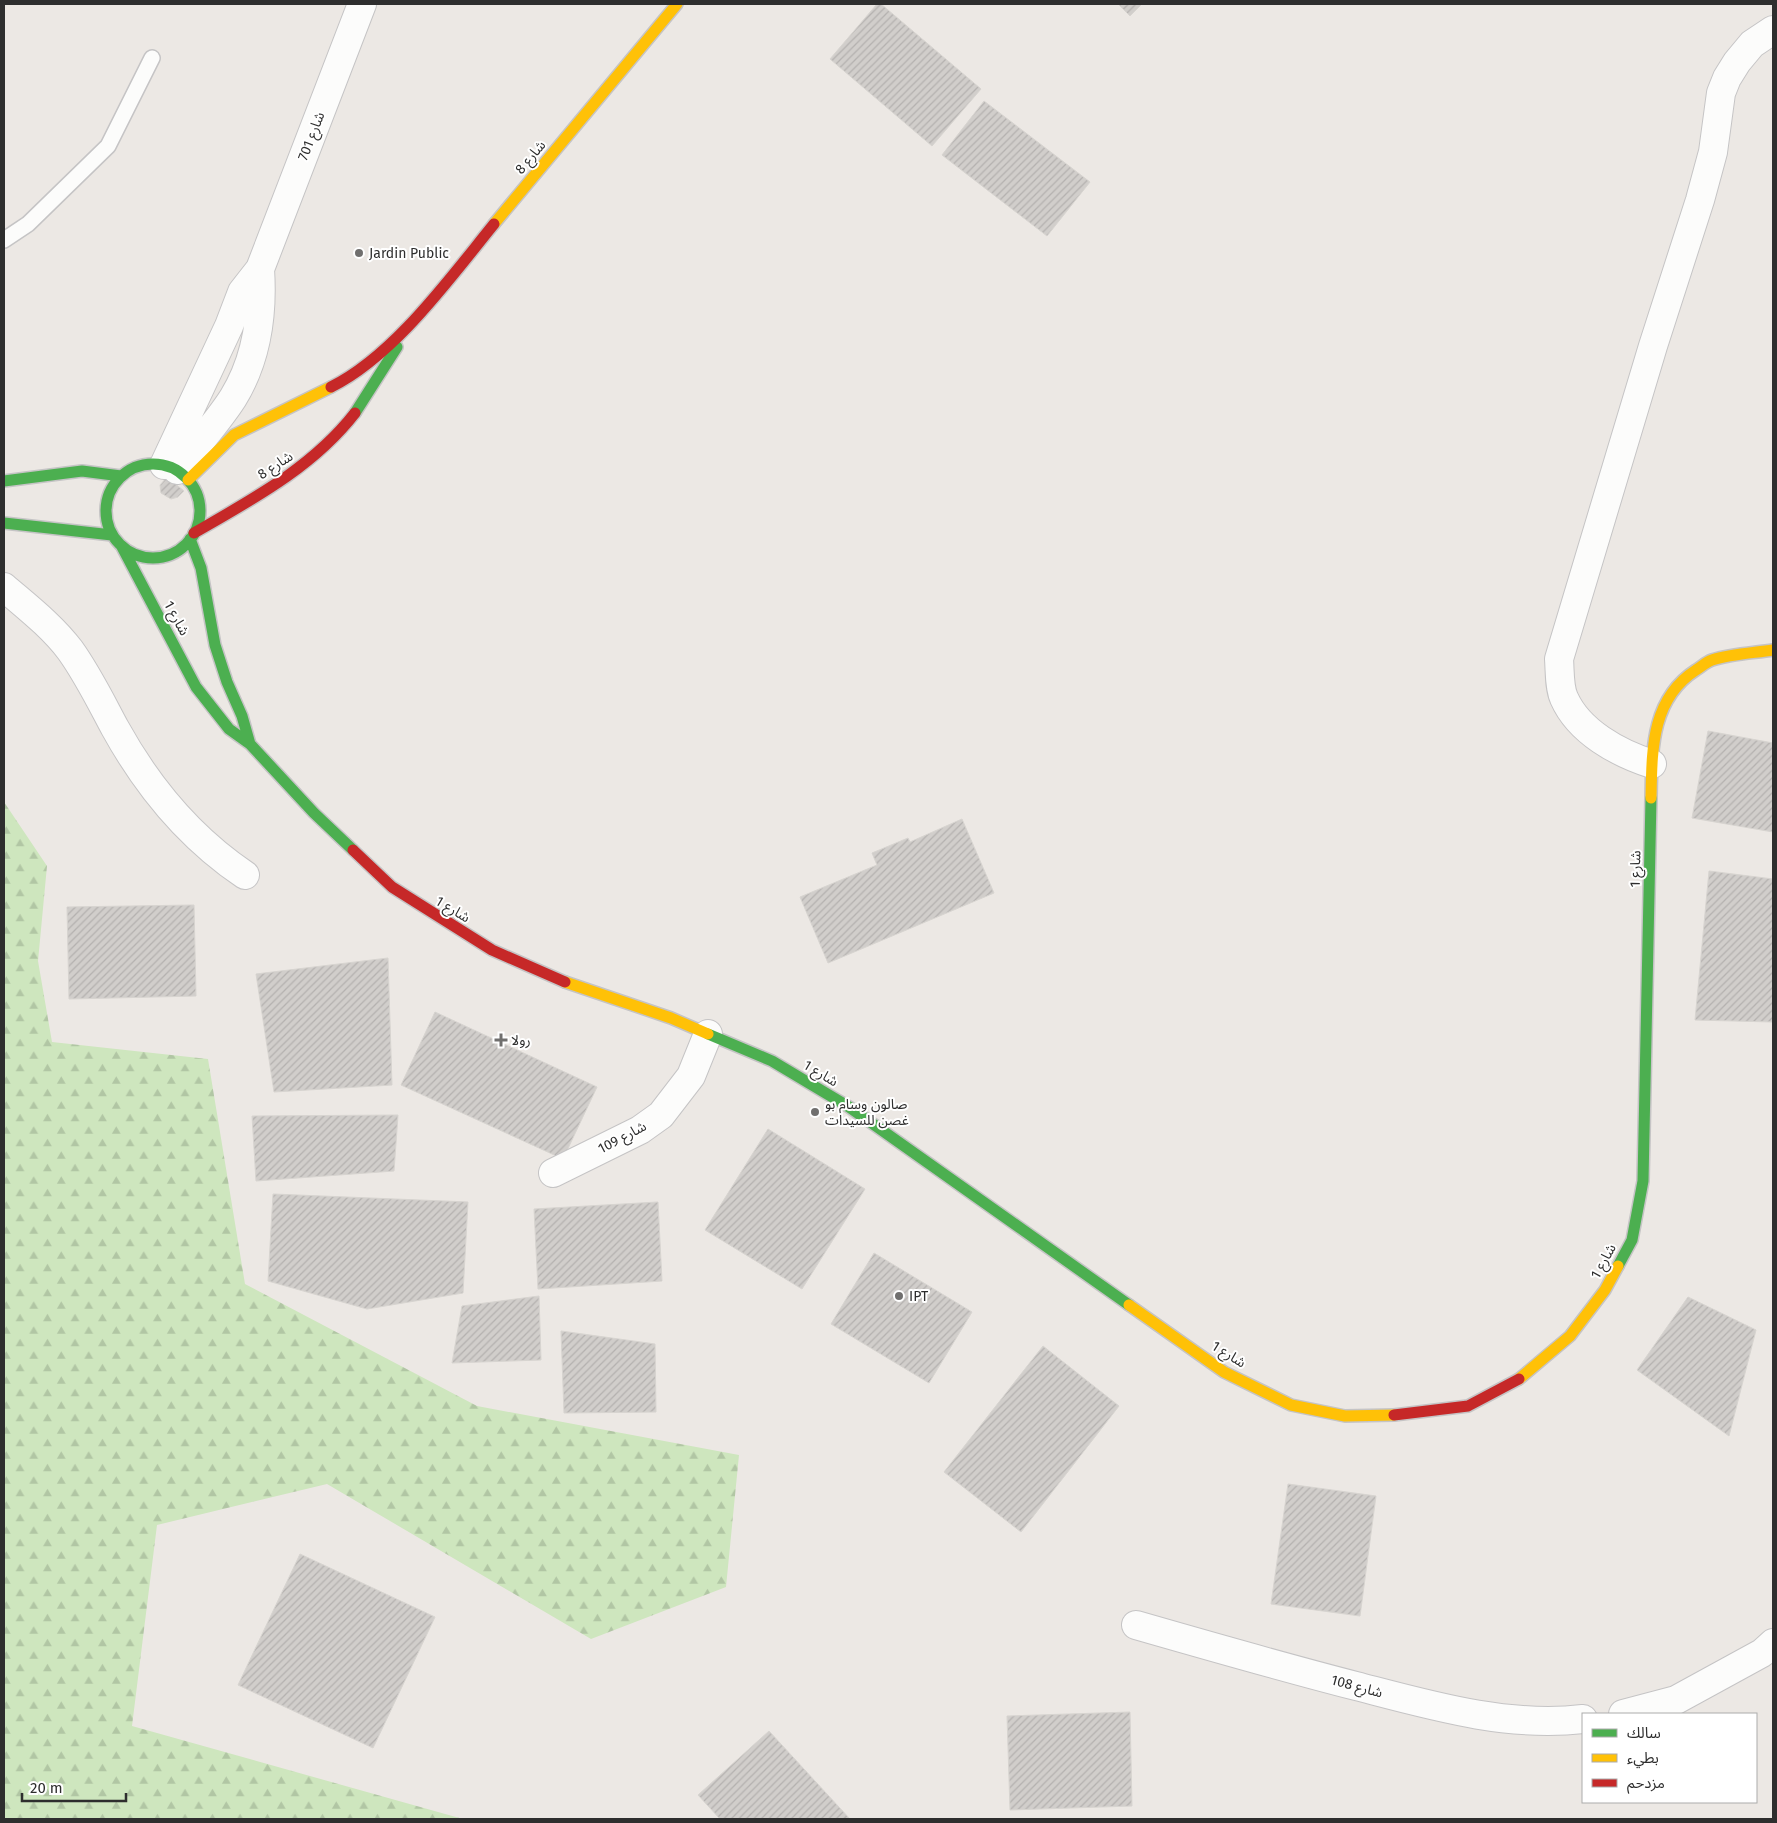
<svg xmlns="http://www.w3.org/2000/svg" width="1777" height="1823" font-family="'Fira Sans','Noto Sans Arabic',sans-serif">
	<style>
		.forest { fill: url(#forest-firs) }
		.building { fill: url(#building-hatch); stroke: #d7d4d0 }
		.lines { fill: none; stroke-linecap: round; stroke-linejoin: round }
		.lane-casing { stroke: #c5c4c5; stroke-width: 18 }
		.street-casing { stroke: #c5c4c5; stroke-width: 30 }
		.fast-casing { stroke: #c5c4c5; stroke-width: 14 }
		.slow-casing { stroke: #c5c4c5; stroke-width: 14 }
		.jam-casing { stroke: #c5c4c5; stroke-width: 14 }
		.lane { stroke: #fcfcfb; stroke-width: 15 }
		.street { stroke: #fcfcfb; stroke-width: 28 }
		.fast { stroke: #4caf50; stroke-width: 11 }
		.slow { stroke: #ffc107; stroke-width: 11 }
		.jam { stroke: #c62828; stroke-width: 11 }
		.poi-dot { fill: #706f6e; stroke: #fff; stroke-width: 2 }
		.labels { text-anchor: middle; stroke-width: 4; stroke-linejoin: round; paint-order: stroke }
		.street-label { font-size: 14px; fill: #2e2e2e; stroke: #fff }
		.poi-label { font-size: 14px; fill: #2e2e2e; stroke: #fff; text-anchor: start }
	</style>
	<defs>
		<pattern id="forest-firs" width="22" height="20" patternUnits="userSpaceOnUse" patternTransform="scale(1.25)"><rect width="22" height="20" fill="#cee6be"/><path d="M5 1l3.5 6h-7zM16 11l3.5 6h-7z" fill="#b1c6a4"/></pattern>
		<pattern id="building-hatch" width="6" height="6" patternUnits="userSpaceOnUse" patternTransform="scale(1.25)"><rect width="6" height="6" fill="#d1cecb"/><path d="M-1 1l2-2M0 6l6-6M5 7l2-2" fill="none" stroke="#b4b1af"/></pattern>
	</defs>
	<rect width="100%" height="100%" fill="#ece8e4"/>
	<!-- forest -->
	<path class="forest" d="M 4,802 L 47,866 L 38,961 L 52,1042 L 208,1059 L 245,1284 L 477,1406 L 739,1455 L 726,1587 L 591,1639 L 327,1484 L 157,1525 L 132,1726 L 463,1819 L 4,1819 Z"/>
	<!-- building -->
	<path class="building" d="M 877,4 L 881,4 L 981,89 L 932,146 L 830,59 Z
		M 1118,4 L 1142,4 L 1130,16 Z
		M 984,101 L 1090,182 L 1047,236 L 942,155 Z
		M 167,477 L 184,491 L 178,497 L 171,499 L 161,493 L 160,485 Z
		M 1708,731 L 1773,743 L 1773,832 L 1692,818 Z
		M 962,819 L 994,893 L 828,963 L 800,897 L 877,865 L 872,853 L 908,838 L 910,842 Z
		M 1709,871 L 1773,879 L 1773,1022 L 1695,1020 Z
		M 194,905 L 196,996 L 69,999 L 67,907 Z
		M 388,958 L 392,1085 L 274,1092 L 256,974 Z
		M 435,1012 L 597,1087 L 563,1159 L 401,1085 Z
		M 398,1115 L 394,1171 L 256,1181 L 252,1116 Z
		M 768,1129 L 865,1189 L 802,1289 L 705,1230 Z
		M 273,1194 L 468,1202 L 463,1293 L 367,1309 L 268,1281 Z
		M 658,1202 L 662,1281 L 538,1289 L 534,1209 Z
		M 874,1253 L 972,1312 L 929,1383 L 831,1324 Z
		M 539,1296 L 541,1360 L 452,1363 L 462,1306 Z
		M 1688,1297 L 1756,1330 L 1729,1436 L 1637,1370 Z
		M 561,1331 L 655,1344 L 656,1412 L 564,1413 Z
		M 1043,1346 L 1119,1406 L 1021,1532 L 944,1472 Z
		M 1288,1484 L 1376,1496 L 1360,1616 L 1271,1604 Z
		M 300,1554 L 435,1617 L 373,1748 L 238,1685 Z
		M 1130,1712 L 1132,1806 L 1010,1810 L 1007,1716 Z
		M 769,1731 L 850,1819 L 720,1819 L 698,1795 Z"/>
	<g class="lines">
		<defs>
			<path id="lane" d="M 4,240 L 28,224 L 108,146 L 152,58"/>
			<path id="street" d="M 164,465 L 229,326 L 242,292 L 260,269 L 362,4
				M 177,470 C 195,447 217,423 233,398 C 257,359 263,313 260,269
				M 4,587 C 26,606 52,626 70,650 C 88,675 101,702 115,728 C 147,786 190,838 245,875
				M 1652,764 C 1618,753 1579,732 1564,698 C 1559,687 1560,671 1559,659 L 1653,346 L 1700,200 L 1713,152 L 1721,93 L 1727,78 L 1737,62 L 1752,44 L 1773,30
				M 553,1173 L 640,1130 L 661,1115 L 691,1076 L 708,1034
				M 1136,1625 C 1209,1646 1282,1667 1356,1686 C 1429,1705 1507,1728 1583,1719
				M 1623,1714 L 1676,1700 L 1762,1653 L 1773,1643"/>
			<path id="fast" d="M 355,413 L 397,347
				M106 511a47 47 0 1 1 94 0a47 47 0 1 1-94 0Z
				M 4,481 L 82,471 L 121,476
				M 4,523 L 112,535
				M 190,539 L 201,568 L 215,645 L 227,682 L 242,716 L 250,744
				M 122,547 L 196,687 L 229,729 L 250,744 L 314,813 L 353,850
				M 708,1034 L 772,1061 L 849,1107 L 1129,1305
				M 1618,1266 L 1632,1240 L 1643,1181 L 1651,798"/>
			<path id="slow" d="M 494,224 L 677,4
				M 188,480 L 234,435 L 331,387
				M 1651,798 C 1652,750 1651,699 1696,670 C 1701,667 1706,662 1712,660 C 1731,654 1753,653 1773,650
				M 565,982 L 671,1018 L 708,1034
				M 1129,1305 L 1224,1372 L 1291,1405 L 1345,1416 L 1394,1415
				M 1519,1379 L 1570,1336 L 1605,1290 L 1618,1266"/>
			<path id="jam" d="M 331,387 C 394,356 450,278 494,224
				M 194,533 C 253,499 313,467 355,413
				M 353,850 L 392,887 L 492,950 L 565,982
				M 1394,1415 L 1468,1406 L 1519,1379"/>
		</defs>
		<!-- lane casing -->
		<use href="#lane" class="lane-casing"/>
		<!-- street casing -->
		<use href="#street" class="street-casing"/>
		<!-- fast casing -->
		<use href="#fast" class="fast-casing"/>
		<!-- slow casing -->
		<use href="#slow" class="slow-casing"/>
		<!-- jam casing -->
		<use href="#jam" class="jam-casing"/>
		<!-- lane -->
		<use href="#lane" class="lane"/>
		<!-- street -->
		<use href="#street" class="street"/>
		<!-- fast -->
		<use href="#fast" class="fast"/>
		<!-- slow -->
		<use href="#slow" class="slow"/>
		<!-- jam -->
		<use href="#jam" class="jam"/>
	</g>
	<!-- markers -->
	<g class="poi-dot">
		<circle cx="359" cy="253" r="5"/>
		<path d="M498.5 1032.5h5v5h5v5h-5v5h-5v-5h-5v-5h5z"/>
		<circle cx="815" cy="1112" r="5"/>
		<circle cx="899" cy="1296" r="5"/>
	</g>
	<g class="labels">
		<!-- street labels -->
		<g class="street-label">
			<text transform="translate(311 136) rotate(-69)" y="5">شارع 701</text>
			<text transform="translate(530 157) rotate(-50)" y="5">شارع 8</text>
			<text transform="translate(275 465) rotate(-33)" y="5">شارع 8</text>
			<text transform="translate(177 618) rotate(61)" y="5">شارع 1</text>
			<text transform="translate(1635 869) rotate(-89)" y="5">شارع 1</text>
			<text transform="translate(453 909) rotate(31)" y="5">شارع 1</text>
			<text transform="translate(821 1073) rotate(31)" y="5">شارع 1</text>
			<text transform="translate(622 1137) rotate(-28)" y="5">شارع 109</text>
			<text transform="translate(1603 1261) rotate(-61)" y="5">شارع 1</text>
			<text transform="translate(1229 1354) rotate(32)" y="5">شارع 1</text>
			<text transform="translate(1357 1686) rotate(15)" y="5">شارع 108</text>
		</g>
		<!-- poi labels -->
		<g class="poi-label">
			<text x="369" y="258">Jardin Public</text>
			<text x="511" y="1045">رولا</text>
			<text x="825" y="1109">صالون وسام بو<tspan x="825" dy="16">غصن للسيدات</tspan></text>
			<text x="909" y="1301">IPT</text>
		</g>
	</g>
	<!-- border -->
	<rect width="1777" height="1823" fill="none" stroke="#2e2e2e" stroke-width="10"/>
	<!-- legend -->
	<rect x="1582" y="1713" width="175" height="90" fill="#ffffff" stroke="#ababab"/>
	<rect x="1592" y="1729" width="25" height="8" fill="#4caf50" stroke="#ababab"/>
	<text x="1627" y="1738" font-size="15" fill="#2e2e2e">سالك</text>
	<rect x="1592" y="1754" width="25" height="8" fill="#ffc107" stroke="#ababab"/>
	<text x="1627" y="1763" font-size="15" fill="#2e2e2e">بطيء</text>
	<rect x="1592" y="1779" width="25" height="8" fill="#c62828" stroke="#ababab"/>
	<text x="1627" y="1788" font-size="15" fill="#2e2e2e">مزدحم</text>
	<!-- scale -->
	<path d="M22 1793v8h104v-8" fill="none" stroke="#2e2e2e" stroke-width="2.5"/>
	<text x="30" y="1793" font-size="15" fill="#2e2e2e" stroke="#ffffff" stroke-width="4" paint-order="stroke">20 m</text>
</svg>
